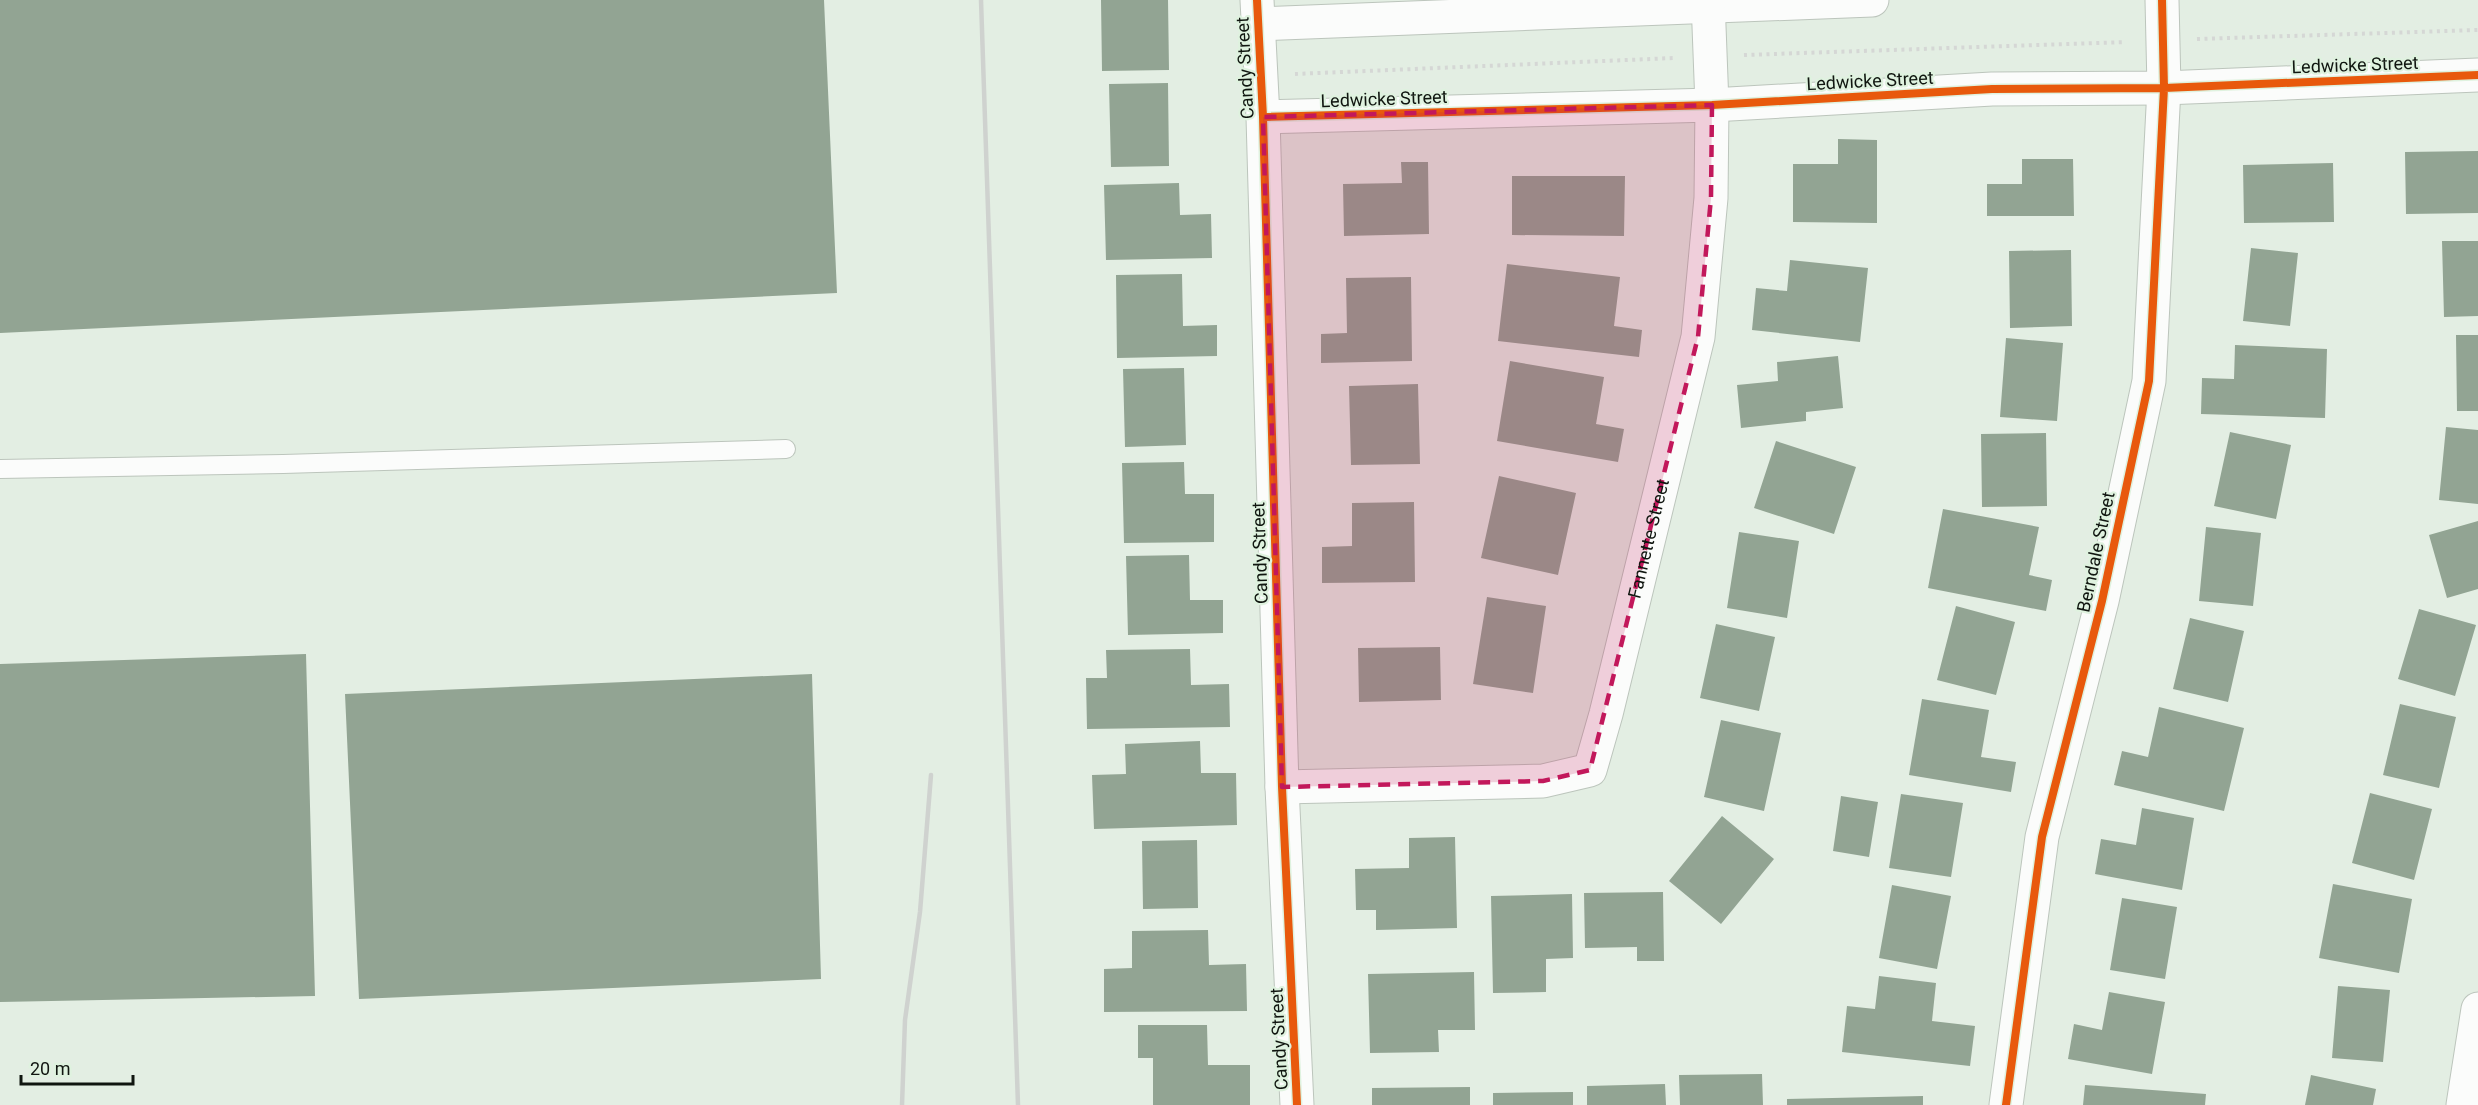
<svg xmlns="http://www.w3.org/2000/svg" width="2478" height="1105" font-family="Roboto,sans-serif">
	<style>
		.building { fill: #92a493 }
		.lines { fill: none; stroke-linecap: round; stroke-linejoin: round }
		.lane-casing { stroke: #bcc5bc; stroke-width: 20 }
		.street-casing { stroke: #bcc5bc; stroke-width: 35 }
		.path { stroke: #d5d7d5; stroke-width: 4; stroke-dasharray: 3 4.5; stroke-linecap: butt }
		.lane { stroke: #fbfcfb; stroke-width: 18 }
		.street { stroke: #fbfcfb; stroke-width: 33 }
		.rail { stroke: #cfd2cf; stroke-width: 4.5 }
		.cycleway-casing { stroke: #dff2df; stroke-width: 11 }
		.cycleway { stroke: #e8590c; stroke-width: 8 }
		.marked { fill: #c2185b; fill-opacity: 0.2; stroke: #c2185b; stroke-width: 4.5; stroke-dasharray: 12 8; stroke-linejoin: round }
		.labels { text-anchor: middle; stroke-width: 4.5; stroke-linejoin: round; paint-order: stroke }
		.street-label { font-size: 18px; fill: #101610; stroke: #dff2df }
	</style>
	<rect width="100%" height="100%" fill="#e3eee3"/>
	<!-- building -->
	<path class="building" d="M 0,0 L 824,0 L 837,293 L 0,333 Z
		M 1101,0 L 1168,0 L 1169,70 L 1102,71 Z
		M 1168,83 L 1169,166 L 1111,167 L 1109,84 Z
		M 1838,139 L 1877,140 L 1877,223 L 1793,222 L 1793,164 L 1838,164 Z
		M 2478,151 L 2478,213 L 2406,214 L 2405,152 Z
		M 2022,159 L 2073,159 L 2074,216 L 1987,216 L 1987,184 L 2022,184 Z
		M 1401,162 L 1428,162 L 1429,234 L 1344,236 L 1343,184 L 1402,183 Z
		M 2333,163 L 2334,222 L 2244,223 L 2243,165 Z
		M 1512,176 L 1625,176 L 1624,236 L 1512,235 Z
		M 1179,183 L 1180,215 L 1211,214 L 1212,258 L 1106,260 L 1104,185 Z
		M 2442,241 L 2478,241 L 2478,316 L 2444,317 Z
		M 2251,248 L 2298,253 L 2290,326 L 2243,321 Z
		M 2071,250 L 2072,326 L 2010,328 L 2009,251 Z
		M 1790,260 L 1868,268 L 1860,342 L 1752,330 L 1756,288 L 1787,291 Z
		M 1507,264 L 1620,277 L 1614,326 L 1642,330 L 1639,357 L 1498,341 Z
		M 1182,274 L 1183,326 L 1217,325 L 1217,356 L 1117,358 L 1116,275 Z
		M 1411,277 L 1412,361 L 1321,363 L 1321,334 L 1347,333 L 1346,278 Z
		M 2456,335 L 2478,335 L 2478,411 L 2457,411 Z
		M 2006,338 L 2063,343 L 2057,421 L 2000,417 Z
		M 2235,345 L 2327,349 L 2325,418 L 2201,414 L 2202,378 L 2234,379 Z
		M 1838,356 L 1843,408 L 1806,412 L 1806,421 L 1741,428 L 1737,385 L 1778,381 L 1777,362 Z
		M 1510,361 L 1604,377 L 1596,424 L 1624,429 L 1618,462 L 1497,441 Z
		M 1184,368 L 1186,445 L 1125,447 L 1123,369 Z
		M 1418,384 L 1420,464 L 1351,465 L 1349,386 Z
		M 2446,427 L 2478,430 L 2478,504 L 2439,500 Z
		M 2230,432 L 2291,445 L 2276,519 L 2214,506 Z
		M 2046,433 L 2047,506 L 1982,507 L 1981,434 Z
		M 1776,441 L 1856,467 L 1834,534 L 1754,508 Z
		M 1184,462 L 1185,494 L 1214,494 L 1214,542 L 1124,543 L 1122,463 Z
		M 1499,476 L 1576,493 L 1558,575 L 1481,558 Z
		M 1414,502 L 1415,582 L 1322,583 L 1322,547 L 1352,546 L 1352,503 Z
		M 1943,509 L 2039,527 L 2029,575 L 2052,580 L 2046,611 L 1928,588 Z
		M 2478,521 L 2478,589 L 2447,598 L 2429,535 Z
		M 2206,527 L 2261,533 L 2253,606 L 2199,601 Z
		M 1739,532 L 1799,541 L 1787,618 L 1727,608 Z
		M 1189,555 L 1190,600 L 1223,600 L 1223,633 L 1128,635 L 1126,556 Z
		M 1487,597 L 1546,606 L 1533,693 L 1473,684 Z
		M 1956,606 L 2015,622 L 1996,695 L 1937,680 Z
		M 2419,609 L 2476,625 L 2455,696 L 2398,679 Z
		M 2190,618 L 2244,631 L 2228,702 L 2173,689 Z
		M 1716,624 L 1775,637 L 1759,711 L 1700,698 Z
		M 1440,647 L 1441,700 L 1359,702 L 1358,648 Z
		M 1190,649 L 1191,685 L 1229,684 L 1230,727 L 1087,729 L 1086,678 L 1107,678 L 1106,650 Z
		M 306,654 L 315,996 L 0,1002 L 0,664 Z
		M 812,674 L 821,979 L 359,999 L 345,694 Z
		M 1922,699 L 1989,710 L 1981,757 L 2016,762 L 2011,792 L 1909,775 Z
		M 2400,704 L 2456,717 L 2439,788 L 2383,775 Z
		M 2159,707 L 2244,728 L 2224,811 L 2114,785 L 2122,751 L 2148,757 Z
		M 1721,720 L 1781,733 L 1764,811 L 1704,797 Z
		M 1200,741 L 1201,773 L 1236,773 L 1237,825 L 1094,829 L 1092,775 L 1126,774 L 1125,744 Z
		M 2370,793 L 2432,809 L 2414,880 L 2352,863 Z
		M 1901,794 L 1963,803 L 1951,877 L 1889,868 Z
		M 1841,796 L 1878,802 L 1869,857 L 1833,851 Z
		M 2142,808 L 2194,818 L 2182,890 L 2095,874 L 2101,839 L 2136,845 Z
		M 1722,816 L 1774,859 L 1721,924 L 1669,881 Z
		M 1455,837 L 1457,928 L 1376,930 L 1376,910 L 1356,910 L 1355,869 L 1409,868 L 1409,838 Z
		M 1197,840 L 1198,908 L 1143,909 L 1142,841 Z
		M 2333,884 L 2412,899 L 2399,973 L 2319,958 Z
		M 1892,885 L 1951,896 L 1937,969 L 1879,958 Z
		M 1663,892 L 1664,961 L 1637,961 L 1637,947 L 1585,948 L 1584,893 Z
		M 1572,894 L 1573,958 L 1546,959 L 1546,992 L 1493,993 L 1491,896 Z
		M 2122,898 L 2177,907 L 2165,979 L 2110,970 Z
		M 1208,930 L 1209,965 L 1246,964 L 1247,1011 L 1104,1012 L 1104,969 L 1132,968 L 1132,931 Z
		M 1474,972 L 1475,1030 L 1438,1030 L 1439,1052 L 1370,1053 L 1368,974 Z
		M 1879,976 L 1936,983 L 1932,1021 L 1975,1026 L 1970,1066 L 1842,1052 L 1847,1006 L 1875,1009 Z
		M 2338,986 L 2390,990 L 2383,1062 L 2332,1058 Z
		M 2109,992 L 2165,1002 L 2152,1074 L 2068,1059 L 2074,1024 L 2102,1030 Z
		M 1138,1025 L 1207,1025 L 1208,1065 L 1250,1065 L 1250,1105 L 1153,1105 L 1153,1058 L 1138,1058 Z
		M 1762,1074 L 1763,1105 L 1680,1105 L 1679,1075 Z
		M 2311,1075 L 2376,1089 L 2373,1105 L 2305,1105 Z
		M 1665,1084 L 1666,1105 L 1587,1105 L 1587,1086 Z
		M 2085,1085 L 2206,1094 L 2205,1105 L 2083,1105 Z
		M 1470,1087 L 1470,1105 L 1372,1105 L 1372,1088 Z
		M 1573,1092 L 1573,1105 L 1493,1105 L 1493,1093 Z
		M 1923,1096 L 1923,1105 L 1787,1105 L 1787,1099 Z"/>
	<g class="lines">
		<defs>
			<path id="lane" d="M 0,469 L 283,464 L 786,449"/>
			<g id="street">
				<path d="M 1257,0 L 1263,117 L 1282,787 L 1297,1105"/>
				<path d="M 1258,24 L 1872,0"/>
				<path d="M 1263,117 L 1712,105 L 1992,89 L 2164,88 L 2478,75"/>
				<path id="s1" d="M 1282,787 L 1543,781 L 1590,770 L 1606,714 L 1698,337 L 1711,198 L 1712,105 L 1708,0"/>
				<path d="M 2006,1105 L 2042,837 L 2102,601 L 2149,381 L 2164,88 L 2162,0"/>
				<path d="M 2463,1105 L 2478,1009"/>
			</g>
		</defs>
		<!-- lane casing -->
		<use href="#lane" class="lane-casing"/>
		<!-- street casing -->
		<use href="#street" class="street-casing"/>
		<!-- path -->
		<path class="path" d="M 2197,39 L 2478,30
			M 1744,55 L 2126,42
			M 1295,74 L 1674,58"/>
		<!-- lane -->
		<use href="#lane" class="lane"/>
		<!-- street -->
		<use href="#street" class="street"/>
		<!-- rail -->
		<path class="rail" d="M 981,0 L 1018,1105
			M 902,1105 L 905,1020 L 920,912 L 931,775"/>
		<defs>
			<path id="cycleway" d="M 1257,0 L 1263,117 L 1282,787 L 1297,1105
				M 1263,117 L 1712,105 L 1992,89 L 2164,88 L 2478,75
				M 2006,1105 L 2042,837 L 2102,601 L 2149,381 L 2164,88 L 2162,0"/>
		</defs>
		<!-- cycleway casing -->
		<use href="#cycleway" class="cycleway-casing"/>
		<!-- cycleway -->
		<use href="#cycleway" class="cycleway"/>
	</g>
	<!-- marked area -->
	<path class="marked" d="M 1712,105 L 1711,198 L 1698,337 L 1590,770 L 1543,781 L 1282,787 L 1263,117 Z"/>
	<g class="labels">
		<!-- street labels -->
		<g class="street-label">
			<text transform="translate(2355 65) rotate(-2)" y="6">Ledwicke Street</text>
			<text transform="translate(1245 68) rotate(-93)" y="6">Candy Street</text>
			<text transform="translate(1870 81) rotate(-3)" y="6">Ledwicke Street</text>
			<text transform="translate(1384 99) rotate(-2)" y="6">Ledwicke Street</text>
			<text dy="6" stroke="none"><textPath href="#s1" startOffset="548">Fannette Street</textPath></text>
			<text transform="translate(2096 552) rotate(-78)" y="6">Berndale Street</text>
			<text transform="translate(1260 553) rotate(-92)" y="6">Candy Street</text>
			<text transform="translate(1279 1039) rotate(-93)" y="6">Candy Street</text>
		</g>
	</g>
	<!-- scale -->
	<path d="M21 1075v9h112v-9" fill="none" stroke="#101610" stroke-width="3"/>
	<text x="30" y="1075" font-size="18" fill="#101610" stroke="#dff2df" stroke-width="4.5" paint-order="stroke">20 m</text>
</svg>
